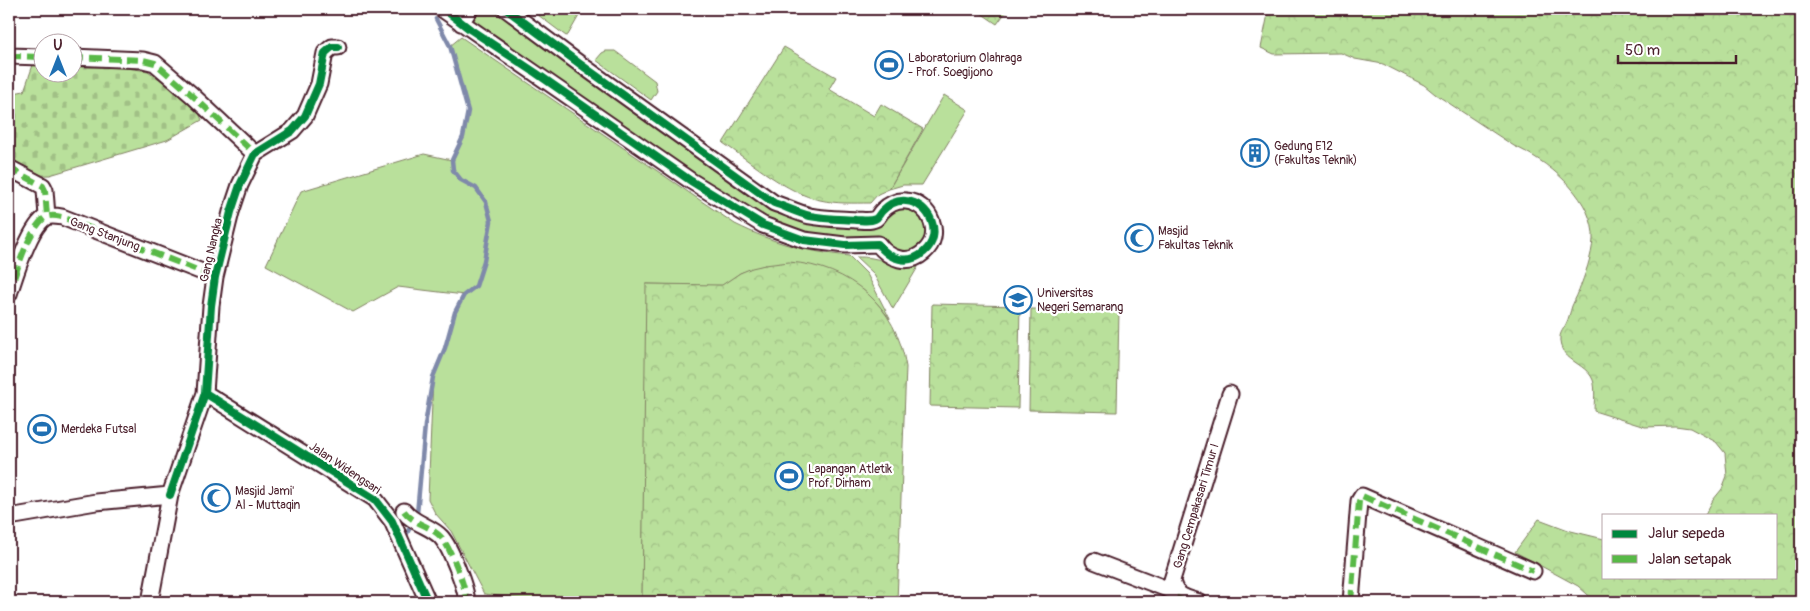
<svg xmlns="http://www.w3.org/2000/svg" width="1810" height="611" font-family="Pangolin,sans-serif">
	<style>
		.green { fill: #b9e09b; stroke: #828063 }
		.forest { fill: url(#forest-crowns); stroke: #828063 }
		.cemetery { fill: url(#cemetery-stones); stroke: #828063 }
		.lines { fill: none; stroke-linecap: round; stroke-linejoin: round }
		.stream { stroke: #7f89aa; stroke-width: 4.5 }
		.minor-casing { stroke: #4a1f2b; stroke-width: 19 }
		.minor { stroke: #fff; stroke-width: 15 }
		.quiet { stroke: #58b947; stroke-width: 6; stroke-dasharray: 12 6; stroke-linecap: butt }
		.cycleway-casing { stroke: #fff; stroke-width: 11 }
		.cycleway { stroke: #00873e; stroke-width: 8 }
		.labels { text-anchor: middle; stroke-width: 4.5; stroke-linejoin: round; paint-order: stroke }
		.poi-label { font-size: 12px; fill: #4a1f2b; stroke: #fff; text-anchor: start }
		.street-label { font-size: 12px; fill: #4a1f2b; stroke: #fff }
	</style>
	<defs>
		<pattern id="forest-crowns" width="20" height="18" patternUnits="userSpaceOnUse" patternTransform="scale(1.25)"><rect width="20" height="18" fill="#b9e09b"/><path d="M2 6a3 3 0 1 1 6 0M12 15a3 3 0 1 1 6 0" fill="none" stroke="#a1c086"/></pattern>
		<pattern id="cemetery-stones" width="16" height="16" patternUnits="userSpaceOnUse" patternTransform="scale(1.25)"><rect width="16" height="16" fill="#b9e09b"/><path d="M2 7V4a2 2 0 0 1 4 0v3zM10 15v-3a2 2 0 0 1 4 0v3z" fill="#a1c086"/></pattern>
	</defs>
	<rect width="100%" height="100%" fill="#fff"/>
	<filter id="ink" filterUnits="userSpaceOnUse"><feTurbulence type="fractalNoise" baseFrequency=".02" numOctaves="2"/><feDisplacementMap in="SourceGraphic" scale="10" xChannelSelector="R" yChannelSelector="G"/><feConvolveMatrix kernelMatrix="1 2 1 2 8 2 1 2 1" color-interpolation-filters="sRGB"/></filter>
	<g filter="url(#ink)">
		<!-- green -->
		<path class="green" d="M 473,9 L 506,9 L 774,203 L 870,221 L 901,201 L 932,222 L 918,256 L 789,236 L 471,30 L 471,12 Z
			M 530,9 L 570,9 L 580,14 L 568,35 L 566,36 Z
			M 461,37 L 735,224 C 776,244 804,251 849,256 L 867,274 L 890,319 L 875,301 L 862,289 L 765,265 L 740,273 L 722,286 L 647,284 L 642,602 L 542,602 L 484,594 L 451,531 L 435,513 L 428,499 L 433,377 L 445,348 L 455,312 L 464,295 L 398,287 L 353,312 L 266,265 L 301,191 L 424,154 L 452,160 L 463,137 L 468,111 L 450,46 Z
			M 606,51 L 615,51 L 655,81 L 657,91 L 651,100 L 596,60 L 602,53 Z
			M 944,95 L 968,110 L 922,185 L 903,185 L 889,189 Z
			M 856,257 C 862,257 867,257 872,258 C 890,261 898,270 918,267 L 893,309 L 873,273 Z"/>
		<!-- forest -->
		<path class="forest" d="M 975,9 L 1008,9 L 997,24 Z
			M 1269,9 L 1801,9 L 1801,602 L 1596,602 L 1578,586 L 1515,552 L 1539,519 L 1571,531 L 1604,539 L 1604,577 L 1776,577 L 1776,515 L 1705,515 L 1713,500 L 1722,489 L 1727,476 L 1725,453 L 1716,442 L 1690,428 L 1675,426 L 1645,427 L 1594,411 C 1594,402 1596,388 1593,380 C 1586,362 1558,361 1560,337 C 1560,333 1564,328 1566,324 C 1569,318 1570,312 1572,306 C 1575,299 1579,292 1581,285 C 1587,269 1594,249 1593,233 C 1589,194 1546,160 1514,146 L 1435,94 L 1424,85 L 1383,64 L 1355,59 L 1341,53 L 1274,54 L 1261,48 Z
			M 784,47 L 836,77 L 829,89 L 874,116 L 881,104 L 923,129 L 889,189 L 878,194 L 870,203 C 853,203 837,204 820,200 C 788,194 750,161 723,143 Z
			M 789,262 C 850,266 897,306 906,367 L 897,602 L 642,602 L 646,284 L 722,285 L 740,273 L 752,268 L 765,265 Z
			M 932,304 L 1020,306 L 1018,408 L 930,406 Z
			M 1031,309 L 1119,310 L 1117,412 L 1029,410 Z"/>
		<!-- cemetery -->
		<path class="cemetery" d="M 34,62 L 42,63 L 42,72 L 72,72 L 73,67 L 120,67 L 148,71 L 195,104 L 202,120 L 167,140 L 50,175 L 20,176 L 9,169 L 9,94 L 24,91 Z"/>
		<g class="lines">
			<!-- stream -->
			<path class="stream" d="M 404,539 L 417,514 L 425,425 L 433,377 L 445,348 L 455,312 L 464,295 L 476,286 L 484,261 L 491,221 L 486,202 L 476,188 L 461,180 L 453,170 L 452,160 L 463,137 L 468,111 L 450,46 L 436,19"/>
			<defs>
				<path id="minor" d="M 442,9 L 691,181 L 763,225 L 804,240 L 845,245 L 878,244 C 889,259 908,266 924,252 C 944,235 930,203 906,201 C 897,200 888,205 882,211 C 879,214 878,218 875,219 C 869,222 862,220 856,220 C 841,219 825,219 810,216 C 798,213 786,207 774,203 L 580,64 L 506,9
					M 461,23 L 470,9
					M 9,56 L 42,57
					M 72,57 L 143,60 L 155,63 L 192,95 L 255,154
					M 9,168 L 43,186 L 45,190 L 47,216
					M 9,294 C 15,276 29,227 46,217 C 51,215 57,216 62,217 L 215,277
					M 205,393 L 375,499 L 392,521 L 428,602
					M 170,495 L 205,393 L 211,306 L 215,277 L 231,212 L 240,185 L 255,154 L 292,131 L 305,116 L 319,84 L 325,53 L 332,47 L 338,47
					M 404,511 C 412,523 431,526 441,537 C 451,548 466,588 467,602
					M 9,517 L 96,502 L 170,495 L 150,602
					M 1094,561 L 1175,592
					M 1199,602 C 1186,598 1174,596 1172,580 L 1230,394
					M 1351,602 L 1359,501 L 1362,496 L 1533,571"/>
			</defs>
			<!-- minor casing -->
			<use href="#minor" class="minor-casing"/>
			<!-- minor -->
			<use href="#minor" class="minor"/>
			<!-- quiet -->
			<path class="quiet" d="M 9,56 L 42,57
				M 72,57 L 143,60 L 155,63 L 192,95 L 255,154
				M 9,168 L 43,186 L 45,190 L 47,216
				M 9,294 C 15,276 29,227 46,217 C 51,215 57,216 62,217 L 215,277
				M 404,511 C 412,523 431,526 441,537 C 451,548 466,588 467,602
				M 1178,602 L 1180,596
				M 1351,602 L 1359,501 L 1362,496 L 1533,571"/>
			<defs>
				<path id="cycleway" d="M 449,13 L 471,30 L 536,73 L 691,181 L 763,225 L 804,240 L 845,245 L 878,244 C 889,259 908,266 924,252 C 944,235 930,203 906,201 C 897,200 888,205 882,211 C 879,214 878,218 875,219 C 869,222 862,220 856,220 C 841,219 825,219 810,216 C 798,213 786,207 774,203 L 580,64 L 506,9
					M 205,393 L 375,499 L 392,521 L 428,602
					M 170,495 L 205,393 L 211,306 L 215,277 L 231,212 L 240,185 L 255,154 L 292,131 L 305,116 L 319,84 L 325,53 L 332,47 L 338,47"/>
			</defs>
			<!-- cycleway casing -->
			<use href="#cycleway" class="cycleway-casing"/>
			<!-- cycleway -->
			<use href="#cycleway" class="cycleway"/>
		</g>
	</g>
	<!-- icons -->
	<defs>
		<symbol id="stadium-ring" viewBox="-11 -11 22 22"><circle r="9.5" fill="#fff" stroke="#1f6fb2" stroke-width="1.5"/><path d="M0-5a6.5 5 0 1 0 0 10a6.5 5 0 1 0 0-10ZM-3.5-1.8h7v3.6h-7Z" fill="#1f6fb2"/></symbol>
		<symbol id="building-ring" viewBox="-11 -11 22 22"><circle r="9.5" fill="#fff" stroke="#1f6fb2" stroke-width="1.5"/><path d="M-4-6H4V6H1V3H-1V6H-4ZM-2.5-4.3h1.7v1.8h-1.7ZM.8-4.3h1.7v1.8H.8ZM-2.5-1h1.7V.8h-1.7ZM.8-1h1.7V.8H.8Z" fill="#1f6fb2"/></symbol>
		<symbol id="mosque-ring" viewBox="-11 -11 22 22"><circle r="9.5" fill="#fff" stroke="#1f6fb2" stroke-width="1.5"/><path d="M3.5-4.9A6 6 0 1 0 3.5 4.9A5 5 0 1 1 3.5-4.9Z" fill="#1f6fb2"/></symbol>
		<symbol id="university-ring" viewBox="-11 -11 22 22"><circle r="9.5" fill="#fff" stroke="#1f6fb2" stroke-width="1.5"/><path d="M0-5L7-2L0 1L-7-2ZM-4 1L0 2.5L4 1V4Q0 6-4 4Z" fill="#1f6fb2"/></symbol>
	</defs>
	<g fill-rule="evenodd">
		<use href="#stadium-ring" x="873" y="49" width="32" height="32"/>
		<use href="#building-ring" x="1239" y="137" width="32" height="32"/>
		<use href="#mosque-ring" x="1123" y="222" width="32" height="32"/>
		<use href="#university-ring" x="1002" y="284" width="32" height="32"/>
		<use href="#stadium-ring" x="26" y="413" width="32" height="32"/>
		<use href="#stadium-ring" x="773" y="460" width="32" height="32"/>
		<use href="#mosque-ring" x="200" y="482" width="32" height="32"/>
	</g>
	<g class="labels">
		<!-- poi labels -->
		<g class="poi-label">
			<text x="908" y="62">Laboratorium Olahraga<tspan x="908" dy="14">- Prof. Soegijono</tspan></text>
			<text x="1274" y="150">Gedung E12<tspan x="1274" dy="14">(Fakultas Teknik)</tspan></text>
			<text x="1158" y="235">Masjid<tspan x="1158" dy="14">Fakultas Teknik</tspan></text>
			<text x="1037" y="297">Universitas<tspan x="1037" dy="14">Negeri Semarang</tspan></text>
			<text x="61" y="433">Merdeka Futsal</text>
			<text x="808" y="473">Lapangan Atletik<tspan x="808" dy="14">Prof. Dirham</tspan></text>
			<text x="235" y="495">Masjid Jami'<tspan x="235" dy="14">Al - Muttaqin</tspan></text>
		</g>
		<!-- street labels -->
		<g class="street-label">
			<text transform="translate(105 234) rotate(21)" y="4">Gang Stanjung</text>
			<text transform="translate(211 250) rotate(-77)" y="4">Gang Nangka</text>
			<text transform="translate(345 468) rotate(34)" y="4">Jalan Widengsari</text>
			<text transform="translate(1196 506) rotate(-73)" y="4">Gang Cempakasari Timur I</text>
		</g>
	</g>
	<!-- margin -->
	<rect width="1810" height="611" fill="none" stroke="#fff" stroke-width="30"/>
	<rect x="15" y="15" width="1780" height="581" fill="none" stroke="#4a1f2b" stroke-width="2" filter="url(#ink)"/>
	<!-- legend -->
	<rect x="1602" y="514" width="175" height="65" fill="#ffffff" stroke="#b7a5aa"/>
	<rect x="1612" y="530" width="25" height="8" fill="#00873e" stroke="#b7a5aa"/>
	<text x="1648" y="538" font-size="15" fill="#4a1f2b">Jalur sepeda</text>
	<rect x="1612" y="555" width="25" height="8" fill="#58b947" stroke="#b7a5aa"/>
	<text x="1648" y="564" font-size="15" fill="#4a1f2b">Jalan setapak</text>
	<!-- north arrow -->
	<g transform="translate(58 58)"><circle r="24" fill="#ffffff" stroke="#b7a5aa"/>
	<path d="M0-4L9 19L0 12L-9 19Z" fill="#1f6fb2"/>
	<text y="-8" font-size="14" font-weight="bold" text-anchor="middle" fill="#4a1f2b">U</text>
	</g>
	<!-- scale -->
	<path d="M1618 55v8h118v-8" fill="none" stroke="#4a1f2b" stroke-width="2.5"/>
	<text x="1625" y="55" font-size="15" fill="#4a1f2b" stroke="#ffffff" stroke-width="4" paint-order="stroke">50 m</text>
</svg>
